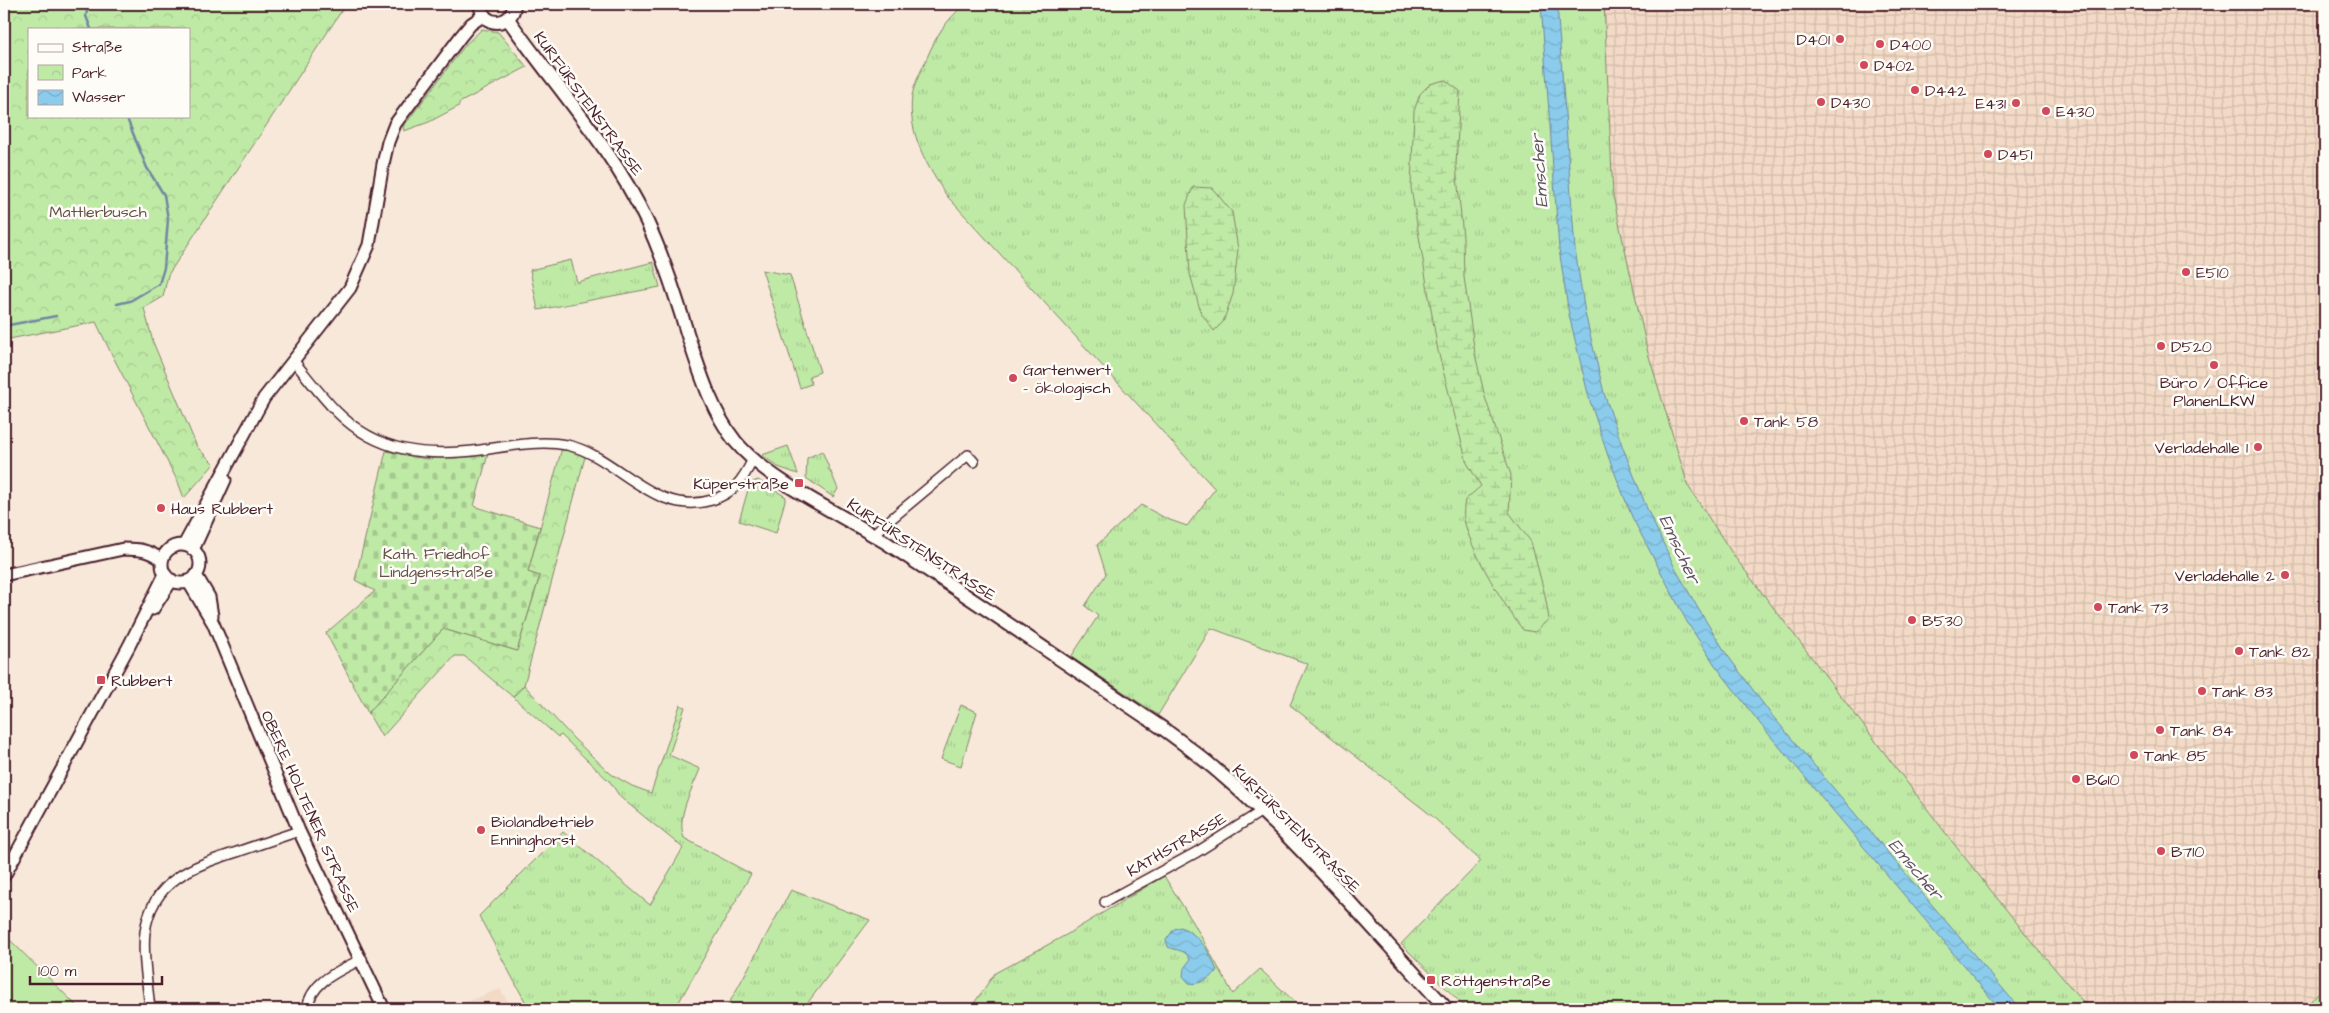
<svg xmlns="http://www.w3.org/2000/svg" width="2329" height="1013" font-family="'Architects Daughter',sans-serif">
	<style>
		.built { fill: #f2dac6 }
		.industrial { fill: url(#industrial-grid) }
		.grass { fill: url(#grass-tufts); stroke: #848468 }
		.wetland { fill: url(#wetland-marsh); stroke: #848468 }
		.cemetery { fill: url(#cemetery-stones); stroke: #848468 }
		.park { fill: url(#park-crowns); stroke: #848468; fill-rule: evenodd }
		.garden { fill: #bfeaa6; stroke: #848468 }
		.water { fill: url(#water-waves); stroke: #71879f }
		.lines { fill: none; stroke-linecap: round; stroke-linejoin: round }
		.stream { stroke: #71879f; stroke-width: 2.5 }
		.minor-casing { stroke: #4a1f2b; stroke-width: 12 }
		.tertiary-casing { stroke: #4a1f2b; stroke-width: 15 }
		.secondary-casing { stroke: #4a1f2b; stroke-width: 16 }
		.minor { stroke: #fdfcf7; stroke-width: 9 }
		.tertiary { stroke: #fdfcf7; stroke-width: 11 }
		.secondary { stroke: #fdfcf7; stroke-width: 12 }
		.poi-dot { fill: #d1495b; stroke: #fdfcf7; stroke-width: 2 }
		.labels { text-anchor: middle; stroke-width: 5; stroke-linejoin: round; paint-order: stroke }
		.poi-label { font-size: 16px; fill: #4a1f2b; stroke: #fdfcf7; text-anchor: start }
		.street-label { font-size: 16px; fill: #4a1f2b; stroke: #fdfcf7 }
		.park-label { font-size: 16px; fill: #67524a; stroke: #fdfcf7 }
		.water-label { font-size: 18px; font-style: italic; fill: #5e5365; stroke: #fdfcf7 }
	</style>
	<defs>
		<pattern id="industrial-grid" width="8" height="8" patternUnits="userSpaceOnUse" patternTransform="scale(1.25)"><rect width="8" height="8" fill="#f2dac6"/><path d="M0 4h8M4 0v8" fill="none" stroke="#d1bbaa"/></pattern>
		<pattern id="grass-tufts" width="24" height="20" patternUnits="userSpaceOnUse" patternTransform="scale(1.25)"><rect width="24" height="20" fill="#bfeaa6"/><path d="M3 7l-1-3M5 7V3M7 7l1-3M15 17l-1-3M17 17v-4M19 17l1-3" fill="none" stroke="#a6c88f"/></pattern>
		<pattern id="wetland-marsh" width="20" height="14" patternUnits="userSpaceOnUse" patternTransform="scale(1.25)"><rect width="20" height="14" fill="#bfeaa6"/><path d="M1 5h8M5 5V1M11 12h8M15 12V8" fill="none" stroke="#a6c88f"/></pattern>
		<pattern id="cemetery-stones" width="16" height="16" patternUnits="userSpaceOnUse" patternTransform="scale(1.25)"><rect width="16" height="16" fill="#bfeaa6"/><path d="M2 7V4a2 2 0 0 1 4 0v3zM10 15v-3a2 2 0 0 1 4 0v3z" fill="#a6c88f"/></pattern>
		<pattern id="park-crowns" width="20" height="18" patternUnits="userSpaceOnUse" patternTransform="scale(1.25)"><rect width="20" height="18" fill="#bfeaa6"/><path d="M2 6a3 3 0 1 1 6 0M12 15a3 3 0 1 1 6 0" fill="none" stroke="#a6c88f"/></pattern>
		<pattern id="water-waves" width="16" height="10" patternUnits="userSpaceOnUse" patternTransform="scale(1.25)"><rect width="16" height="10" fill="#8bccec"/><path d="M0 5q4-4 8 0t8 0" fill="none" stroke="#79afcb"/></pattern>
	</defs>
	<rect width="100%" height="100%" fill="#f7e8da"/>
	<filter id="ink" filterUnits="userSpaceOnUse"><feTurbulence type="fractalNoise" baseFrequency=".02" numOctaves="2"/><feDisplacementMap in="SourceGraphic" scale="10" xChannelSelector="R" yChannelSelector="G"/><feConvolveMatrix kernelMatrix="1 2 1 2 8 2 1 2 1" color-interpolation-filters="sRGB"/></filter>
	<g filter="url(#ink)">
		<!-- built -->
		<path class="built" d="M 500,989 L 512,1009 L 448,1009 Z"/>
		<!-- industrial -->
		<path class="industrial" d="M 1604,4 L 2325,4 L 2325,1009 L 2089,1009 L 2028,937 L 1954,844 L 1734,556 L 1688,486 L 1648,353 L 1613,196 Z"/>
		<!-- grass -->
		<path class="grass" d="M 965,4 L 1604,4 L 1613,196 L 1648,353 L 1688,486 L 1734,556 L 1954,844 L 2028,937 L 2089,1009 L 1467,1009 L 1401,944 L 1481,861 L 1431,815 L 1290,705 L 1308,664 L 1211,628 L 1158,715 L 1071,657 L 1098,616 L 1085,606 L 1106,574 L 1097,545 L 1141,505 L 1167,519 L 1187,526 L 1215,489 L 947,196 C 928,168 907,133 912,96 C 914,84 921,71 926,60 C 937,34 945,22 965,4 Z
			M 571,260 L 577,282 L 653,262 L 660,287 L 538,310 L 530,270 Z
			M 762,270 L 790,275 L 820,372 L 809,376 L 811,384 L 800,388 Z
			M 788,446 L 798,474 L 778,467 L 762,455 Z
			M 822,451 L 838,489 L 833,497 L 806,478 L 807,458 Z
			M 758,480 L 786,497 L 776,533 L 739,521 L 750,483 Z
			M 524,685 L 574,739 L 611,774 L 632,786 L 651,793 L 680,705 L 685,707 L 669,755 L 700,769 C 692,790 676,816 684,838 L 751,874 L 675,1009 L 533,1009 L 526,1003 L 479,916 L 563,832 L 650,905 L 683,848 L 620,797 L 611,783 L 561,735 L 558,737 L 513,697 Z
			M 961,705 L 977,712 L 961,766 L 941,759 Z
			M 1164,876 L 1193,922 L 1233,994 L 1260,969 L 1302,1009 L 970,1009 L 995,973 L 1066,935 Z
			M 791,890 L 870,920 L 803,1009 L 726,1009 Z
			M 2325,985 L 2325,1009 L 2304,1009 Z"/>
		<!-- wetland -->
		<path class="wetland" d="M 1445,80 L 1460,91 L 1456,166 L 1463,237 L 1464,277 L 1475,354 L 1485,397 L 1511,475 L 1509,512 L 1531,542 L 1545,595 L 1549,619 L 1535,632 L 1523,630 C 1505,607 1469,548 1464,519 C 1463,513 1464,506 1465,500 L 1481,486 L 1467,463 L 1438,351 L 1411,188 L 1414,111 L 1420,94 L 1430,84 Z
			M 1193,187 L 1212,188 L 1232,212 L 1238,249 L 1233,294 L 1223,322 L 1214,331 L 1201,313 L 1190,274 L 1186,205 Z"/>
		<!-- cemetery -->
		<path class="cemetery" d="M 386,451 L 426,459 L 488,454 L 474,506 L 540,527 L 528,572 L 540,575 L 517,651 L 443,629 L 368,713 L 326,633 L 375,591 L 355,580 Z"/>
		<!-- park -->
		<path class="park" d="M 4,4 L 346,4 L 168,275 L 163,297 L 144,308 L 153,342 L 197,447 L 214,464 L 184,498 L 178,482 L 109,349 L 96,322 L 4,340 ZM 29,29 L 189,29 L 189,116 L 29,116 Z
			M 482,29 L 498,32 L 527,67 L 459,103 L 459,106 L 429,122 L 404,131 L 403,127 L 466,44 Z
			M 562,448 L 575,451 L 585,457 L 524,685 L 513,697 L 464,656 L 455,656 L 382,737 L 368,713 L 443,629 L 517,651 L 540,576 L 528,572 Z"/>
		<!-- garden -->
		<path class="garden" d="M 4,934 L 80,1009 L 4,1009 Z"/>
		<!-- water -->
		<path class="water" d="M 1541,4 L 1557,4 L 1575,249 L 1585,313 L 1604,393 L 1623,448 L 1648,511 L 1675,568 L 1699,610 L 1728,656 L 1770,713 L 2020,1009 L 2000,1009 L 1761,725 L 1715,665 L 1687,622 L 1632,517 L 1608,456 L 1589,398 L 1569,315 L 1559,249 Z
			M 1181,927 C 1200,935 1210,952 1217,971 C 1211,978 1198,986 1189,983 L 1183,976 L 1184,968 L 1190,960 C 1186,949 1177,951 1168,947 L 1166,940 L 1174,929 Z"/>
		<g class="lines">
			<!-- stream -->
			<path class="stream" d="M 91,29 L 86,16 L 88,6 L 91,4
				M 117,304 L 130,301 L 159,284 L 164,268 L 168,219 L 164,195 L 147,168 L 126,116
				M 4,326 L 56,316"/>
			<defs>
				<path id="minor" d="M 293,360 C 307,377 321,396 337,412 C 378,453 426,457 481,450 C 510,446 539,440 567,445 C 618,456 654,518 712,500 C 734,493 743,480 753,459
					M 873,534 L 968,455 L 974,462
					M 1105,902 L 1197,852 L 1262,811
					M 150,1009 C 148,986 142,955 145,932 C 152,880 193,866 237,852 C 257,845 278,838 299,831
					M 307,1009 C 311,981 339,971 362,959"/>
				<path id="tertiary" d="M 184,545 L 264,398 L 350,288 L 369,245 L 383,164 L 388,142 L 395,124 L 461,36 L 471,24 L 484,15
					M162 564a19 19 0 1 1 38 0a19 19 0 1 1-38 0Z
					M 193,550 L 225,480
					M 4,575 L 123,549 C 139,549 149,550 162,560
					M 196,575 L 209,597 L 212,616
					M 188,581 L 213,623 L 299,831 L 384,1009
					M 153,609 L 172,580
					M 4,876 L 129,646 L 165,574"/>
				<path id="secondary" d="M 481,4 C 480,28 514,28 514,4
					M 508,19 C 555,86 612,147 647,222 C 664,259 676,297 688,336 C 700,372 711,410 735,441 C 769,482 839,513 885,542 C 979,603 1071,667 1165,730 C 1273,807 1357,913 1447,1009"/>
			</defs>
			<!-- minor casing -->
			<use href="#minor" class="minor-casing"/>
			<!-- tertiary casing -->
			<use href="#tertiary" class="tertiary-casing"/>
			<!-- secondary casing -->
			<use href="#secondary" class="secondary-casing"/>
			<!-- minor -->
			<use href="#minor" class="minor"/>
			<!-- tertiary -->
			<use href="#tertiary" class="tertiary"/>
			<!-- secondary -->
			<use href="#secondary" class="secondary"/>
		</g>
	</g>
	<!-- markers -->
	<g class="poi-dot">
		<circle cx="1840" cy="39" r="5"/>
		<circle cx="1880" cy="44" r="5"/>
		<circle cx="1864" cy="65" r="5"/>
		<circle cx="1915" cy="90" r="5"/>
		<circle cx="1821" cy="102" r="5"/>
		<circle cx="2016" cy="103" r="5"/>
		<circle cx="2046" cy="111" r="5"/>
		<circle cx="1988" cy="154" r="5"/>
		<circle cx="2186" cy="272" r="5"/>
		<circle cx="2161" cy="346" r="5"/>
		<circle cx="2214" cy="365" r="5"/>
		<circle cx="1013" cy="378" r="5"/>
		<circle cx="1744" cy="421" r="5"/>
		<circle cx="2258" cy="447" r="5"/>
		<rect x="794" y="478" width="10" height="10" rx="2.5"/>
		<circle cx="161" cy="508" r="5"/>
		<circle cx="2285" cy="575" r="5"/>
		<circle cx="2098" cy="607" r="5"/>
		<circle cx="1912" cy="620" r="5"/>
		<circle cx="2239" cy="651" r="5"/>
		<rect x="96" y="675" width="10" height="10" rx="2.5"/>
		<circle cx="2202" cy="691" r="5"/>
		<circle cx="2160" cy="730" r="5"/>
		<circle cx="2134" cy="755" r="5"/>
		<circle cx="2076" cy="779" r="5"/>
		<circle cx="481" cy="830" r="5"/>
		<circle cx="2161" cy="851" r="5"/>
		<rect x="1426" y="975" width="10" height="10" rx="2.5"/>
	</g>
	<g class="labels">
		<!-- poi labels -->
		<g class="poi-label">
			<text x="1830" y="45" text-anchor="end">D401</text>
			<text x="1890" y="50">D400</text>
			<text x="1874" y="71">D402</text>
			<text x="1925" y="96">D442</text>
			<text x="1831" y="108">D430</text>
			<text x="2006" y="109" text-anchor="end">E431</text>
			<text x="2056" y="117">E430</text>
			<text x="1998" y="160">D451</text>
			<text x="2196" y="278">E510</text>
			<text x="2171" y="352">D520</text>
			<text x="1023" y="375">Gartenwert<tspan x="1023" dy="18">- ökologisch</tspan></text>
			<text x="2214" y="388" text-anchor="middle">Büro / Office<tspan x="2214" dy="18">PlanenLKW</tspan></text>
			<text x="1754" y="427">Tank 58</text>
			<text x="2248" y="453" text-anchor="end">Verladehalle 1</text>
			<text x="789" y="489" text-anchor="end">Küperstraße</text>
			<text x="171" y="514">Haus Rubbert</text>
			<text x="2275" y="581" text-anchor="end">Verladehalle 2</text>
			<text x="2108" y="613">Tank 73</text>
			<text x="1922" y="626">B530</text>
			<text x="2249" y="657">Tank 82</text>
			<text x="111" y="686">Rubbert</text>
			<text x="2212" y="697">Tank 83</text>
			<text x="2170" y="736">Tank 84</text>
			<text x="2144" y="761">Tank 85</text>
			<text x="2086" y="785">B610</text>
			<text x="491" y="827">Biolandbetrieb<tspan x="491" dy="18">Enninghorst</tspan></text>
			<text x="2171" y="857">B710</text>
			<text x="1441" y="986">Röttgenstraße</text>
		</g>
		<!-- street labels -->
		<g class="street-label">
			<text transform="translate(589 103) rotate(54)" y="6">KURFÜRSTENSTRASSE</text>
			<text transform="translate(922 549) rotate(33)" y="6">KURFÜRSTENSTRASSE</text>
			<text transform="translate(311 811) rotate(66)" y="6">OBERE HOLTENER STRASSE</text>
			<text transform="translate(1297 828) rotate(45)" y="6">KURFÜRSTENSTRASSE</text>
			<text transform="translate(1176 844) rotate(-30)" y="6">KATHSTRASSE</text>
		</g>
		<!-- park labels -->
		<g class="park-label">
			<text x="98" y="217">Mattlerbusch</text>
			<text x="436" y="559">Kath. Friedhof<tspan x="436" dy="18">Lindgensstraße</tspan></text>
		</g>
		<!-- water labels -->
		<g class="water-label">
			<text transform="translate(1539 171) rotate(-94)" y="6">Emscher</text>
			<text transform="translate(1680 549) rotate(65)" y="6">Emscher</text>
			<text transform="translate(1916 869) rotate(50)" y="6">Emscher</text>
		</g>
	</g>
	<!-- margin -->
	<rect width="2329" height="1013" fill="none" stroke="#fdfcf7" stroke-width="20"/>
	<rect x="10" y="10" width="2309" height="993" fill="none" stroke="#4a1f2b" stroke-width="2" filter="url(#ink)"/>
	<!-- legend -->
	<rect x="28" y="28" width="162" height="90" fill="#fdfcf7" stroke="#b5a4a5"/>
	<rect x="38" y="44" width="25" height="8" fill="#fdfcf7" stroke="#b5a4a5"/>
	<text x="72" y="52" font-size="15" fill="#4a1f2b">Straße</text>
	<rect x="38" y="65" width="25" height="15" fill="url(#park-crowns)" stroke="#b5a4a5"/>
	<text x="72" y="78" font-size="15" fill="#4a1f2b">Park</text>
	<rect x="38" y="90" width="25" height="15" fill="url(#water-waves)" stroke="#b5a4a5"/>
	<text x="72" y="102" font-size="15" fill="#4a1f2b">Wasser</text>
	<!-- scale -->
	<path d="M30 976v8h132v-8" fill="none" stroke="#4a1f2b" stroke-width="2.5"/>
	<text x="38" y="976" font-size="15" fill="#4a1f2b" stroke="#fdfcf7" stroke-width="4" paint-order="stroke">100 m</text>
</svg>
